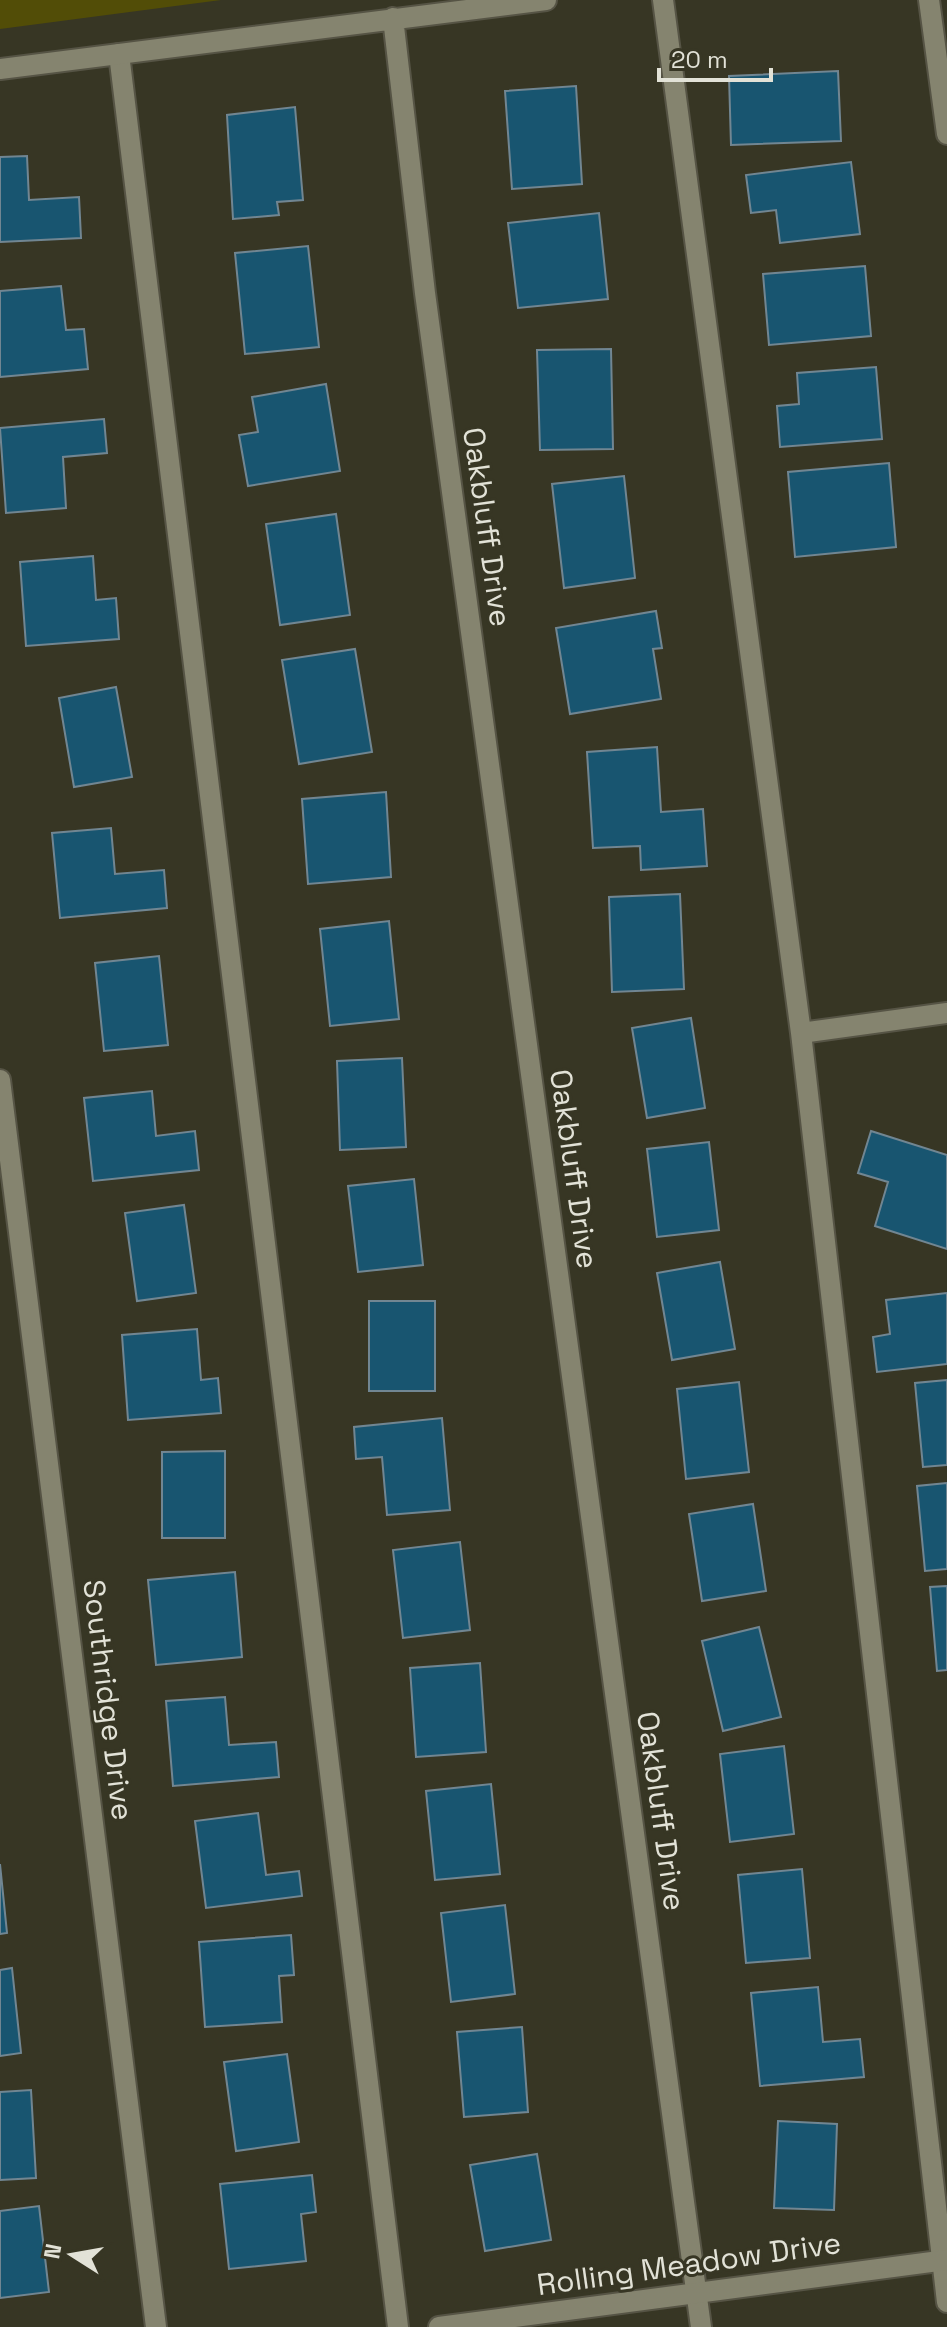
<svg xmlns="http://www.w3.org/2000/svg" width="947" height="2327" font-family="'Space Grotesk',sans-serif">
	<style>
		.green { fill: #524d07 }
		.building { fill: #185570; stroke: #718692; stroke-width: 2 }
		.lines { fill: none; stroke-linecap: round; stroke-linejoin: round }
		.service-casing { stroke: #565445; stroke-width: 24 }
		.minor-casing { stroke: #565445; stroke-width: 24 }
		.tertiary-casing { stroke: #565445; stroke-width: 24 }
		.service { stroke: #85846f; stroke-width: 20 }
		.minor { stroke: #85846f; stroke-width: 20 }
		.tertiary { stroke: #85846f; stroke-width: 20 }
		.labels { text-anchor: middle; stroke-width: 6; stroke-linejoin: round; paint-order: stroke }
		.street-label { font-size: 30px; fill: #e2e2d7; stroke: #373624 }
	</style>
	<rect width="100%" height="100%" fill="#373624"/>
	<!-- green -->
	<path class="green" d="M 0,0 L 221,0 L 0,29 Z"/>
	<!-- building -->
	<path class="building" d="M 838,71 L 841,141 L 731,145 L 729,76 Z
		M 576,86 L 582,184 L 512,189 L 505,91 Z
		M 295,107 L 303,200 L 277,202 L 279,215 L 233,219 L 227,115 Z
		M 27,156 L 29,200 L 79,197 L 81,238 L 0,242 L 0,157 Z
		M 851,162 L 860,234 L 780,243 L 776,210 L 751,213 L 746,175 Z
		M 599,213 L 608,299 L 518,308 L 508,223 Z
		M 308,246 L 319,347 L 245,354 L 235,253 Z
		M 865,266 L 871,336 L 769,345 L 763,274 Z
		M 61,286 L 66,330 L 84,329 L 88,369 L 0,377 L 0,291 Z
		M 611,349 L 613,449 L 540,450 L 537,350 Z
		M 876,367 L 882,439 L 780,447 L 777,406 L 799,404 L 797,373 Z
		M 326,384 L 340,471 L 248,486 L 239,435 L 258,432 L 252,397 Z
		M 104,419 L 107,453 L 63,457 L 66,508 L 6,513 L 0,428 Z
		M 889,463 L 896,547 L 795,557 L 788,472 Z
		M 624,476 L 635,578 L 564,588 L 552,484 Z
		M 336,514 L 350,615 L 280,625 L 266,524 Z
		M 93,556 L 96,600 L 116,598 L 119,639 L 26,646 L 20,562 Z
		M 656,611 L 662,648 L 653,649 L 661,699 L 570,714 L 556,628 Z
		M 355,649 L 372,752 L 299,764 L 282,660 Z
		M 116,687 L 132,777 L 74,787 L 59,698 Z
		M 657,747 L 661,812 L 703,809 L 707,866 L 641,870 L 640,846 L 593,848 L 587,752 Z
		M 386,792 L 391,877 L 308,884 L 302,799 Z
		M 111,828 L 115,874 L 164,870 L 167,908 L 60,918 L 52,833 Z
		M 680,894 L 684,989 L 612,992 L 609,897 Z
		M 389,921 L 399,1019 L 330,1026 L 320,929 Z
		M 159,956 L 168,1045 L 104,1051 L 95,963 Z
		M 691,1018 L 705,1108 L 647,1118 L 632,1028 Z
		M 402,1058 L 406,1147 L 340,1150 L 337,1061 Z
		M 152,1091 L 156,1136 L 195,1131 L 199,1170 L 93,1181 L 84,1098 Z
		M 871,1131 L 947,1155 L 947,1249 L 875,1226 L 888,1182 L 858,1173 Z
		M 709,1142 L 719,1230 L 657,1237 L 647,1149 Z
		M 414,1179 L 423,1265 L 358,1272 L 348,1186 Z
		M 184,1205 L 196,1293 L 137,1301 L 125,1213 Z
		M 720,1262 L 735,1349 L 672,1360 L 657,1273 Z
		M 947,1293 L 947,1364 L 877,1372 L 873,1337 L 890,1334 L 886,1300 Z
		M 369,1301 L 435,1301 L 435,1391 L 369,1391 Z
		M 197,1329 L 201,1380 L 218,1378 L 221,1413 L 128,1420 L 122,1335 Z
		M 947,1380 L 947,1465 L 923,1467 L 915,1383 Z
		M 739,1382 L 749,1472 L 686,1479 L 677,1389 Z
		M 442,1418 L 450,1510 L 387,1515 L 382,1457 L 356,1459 L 354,1427 Z
		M 225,1451 L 225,1538 L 162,1538 L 162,1452 Z
		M 947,1483 L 947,1569 L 925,1571 L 917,1486 Z
		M 753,1504 L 766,1591 L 702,1601 L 689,1514 Z
		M 460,1542 L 470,1630 L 403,1638 L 393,1550 Z
		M 235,1572 L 242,1657 L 156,1665 L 148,1580 Z
		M 947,1586 L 947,1670 L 937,1671 L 930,1587 Z
		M 759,1627 L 781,1717 L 723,1731 L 702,1641 Z
		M 480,1663 L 486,1752 L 416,1757 L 410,1668 Z
		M 225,1697 L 229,1745 L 276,1742 L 279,1777 L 173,1786 L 166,1701 Z
		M 784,1746 L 794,1834 L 730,1842 L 720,1754 Z
		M 491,1784 L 500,1874 L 435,1880 L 426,1791 Z
		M 258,1813 L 266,1875 L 299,1871 L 302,1896 L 206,1908 L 195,1821 Z
		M 0,1864 L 7,1933 L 0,1934 Z
		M 802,1869 L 810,1958 L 746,1963 L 738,1875 Z
		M 505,1905 L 515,1994 L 451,2002 L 441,1913 Z
		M 291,1935 L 294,1975 L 279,1976 L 282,2022 L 205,2027 L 199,1942 Z
		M 12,1968 L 21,2053 L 0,2056 L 0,1970 Z
		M 818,1987 L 823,2042 L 860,2039 L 864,2077 L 760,2086 L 751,1993 Z
		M 522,2027 L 528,2112 L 464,2117 L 457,2032 Z
		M 287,2054 L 299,2142 L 236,2151 L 224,2062 Z
		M 31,2090 L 36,2178 L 0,2180 L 0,2092 Z
		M 778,2121 L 837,2124 L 834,2210 L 774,2208 Z
		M 537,2154 L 551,2240 L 485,2251 L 470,2165 Z
		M 312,2175 L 316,2212 L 301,2214 L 306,2261 L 229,2269 L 220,2184 Z
		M 39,2206 L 49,2292 L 0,2298 L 0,2211 Z"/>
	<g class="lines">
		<defs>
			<path id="service" d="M 663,0 L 801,1033 L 947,2302
				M 119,54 L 398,2327
				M 801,1033 L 947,1013"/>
			<path id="minor" d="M 929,0 L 947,134
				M 393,18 L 425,293 L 701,2327
				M 0,69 L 546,0
				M 0,1080 L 156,2327"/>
			<path id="tertiary" d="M 439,2327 L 947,2260"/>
		</defs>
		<!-- service casing -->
		<use href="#service" class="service-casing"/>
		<!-- minor casing -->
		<use href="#minor" class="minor-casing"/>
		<!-- tertiary casing -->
		<use href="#tertiary" class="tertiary-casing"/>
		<!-- service -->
		<use href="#service" class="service"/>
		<!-- minor -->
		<use href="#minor" class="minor"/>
		<!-- tertiary -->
		<use href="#tertiary" class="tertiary"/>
	</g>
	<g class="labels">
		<!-- street labels -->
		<g class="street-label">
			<text transform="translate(487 527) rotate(82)" y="10">Oakbluff Drive</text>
			<text transform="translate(574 1169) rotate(82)" y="10">Oakbluff Drive</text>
			<text transform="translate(108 1700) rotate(83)" y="10">Southridge Drive</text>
			<text transform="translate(661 1811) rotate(82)" y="10">Oakbluff Drive</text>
			<text transform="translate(689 2264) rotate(-8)" y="10">Rolling Meadow Drive</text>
		</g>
	</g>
	<!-- north arrow -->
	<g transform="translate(72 2255) rotate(281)" stroke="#373624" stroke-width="6" paint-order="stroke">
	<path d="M0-6L14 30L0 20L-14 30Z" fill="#e2e2d7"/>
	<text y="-12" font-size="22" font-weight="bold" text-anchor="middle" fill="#e2e2d7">N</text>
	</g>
	<!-- scale -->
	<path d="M659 68v12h112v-12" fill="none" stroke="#e2e2d7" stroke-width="4"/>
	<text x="671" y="68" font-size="24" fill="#e2e2d7" stroke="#373624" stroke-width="6" paint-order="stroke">20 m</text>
</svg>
